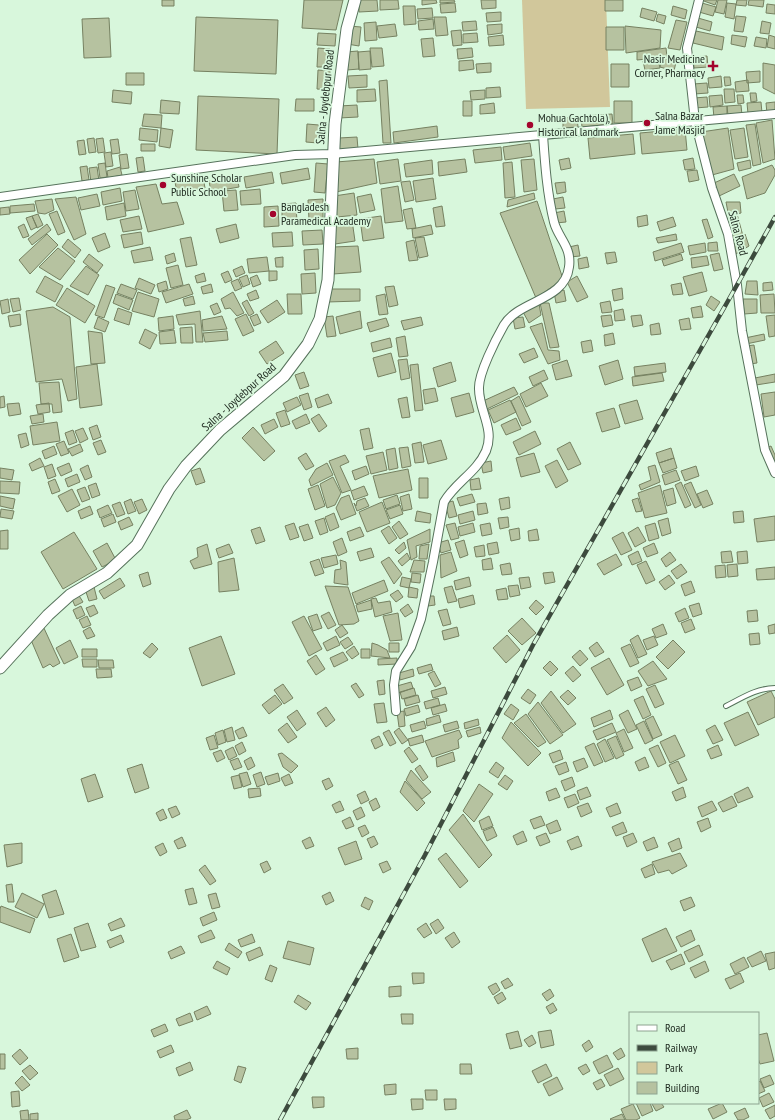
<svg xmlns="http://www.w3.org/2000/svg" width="775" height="1120" font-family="'PT Sans Narrow',sans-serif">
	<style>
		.green { fill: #d1c79b }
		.building { fill: #b6c2a0; stroke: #768161 }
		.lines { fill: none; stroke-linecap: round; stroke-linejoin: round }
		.lane-casing { stroke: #56725b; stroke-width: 6 }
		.street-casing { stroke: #56725b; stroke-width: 10 }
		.secondary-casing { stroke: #56725b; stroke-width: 13 }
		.lane { stroke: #fff; stroke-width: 4 }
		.street { stroke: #fff; stroke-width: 8 }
		.secondary { stroke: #fff; stroke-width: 11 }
		.rail-casing { stroke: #3d4b3e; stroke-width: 4.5 }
		.rail { stroke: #d8f7dc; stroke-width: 3; stroke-dasharray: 9; stroke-linecap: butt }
		.poi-dot { fill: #a3042d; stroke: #d8f7dc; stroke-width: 1.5 }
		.labels { text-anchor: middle; stroke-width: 3.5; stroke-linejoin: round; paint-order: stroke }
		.poi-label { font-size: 12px; fill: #1d281e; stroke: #d8f7dc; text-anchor: start }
		.street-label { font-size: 12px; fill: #1d281e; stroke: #d8f7dc }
	</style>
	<rect width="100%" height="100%" fill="#d8f7dc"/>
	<!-- green -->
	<path class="green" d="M 522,0 L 606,0 L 610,107 L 526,109 Z"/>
	<!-- building -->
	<path class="building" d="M 162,0 L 174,0 L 174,6 L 162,6 Z
		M 304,0 L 343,0 L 336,30 L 302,28 Z
		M 359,0 L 377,0 L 378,11 L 359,12 Z
		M 380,0 L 398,0 L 399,9 L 380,10 Z
		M 422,0 L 436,0 L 437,3 L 422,5 Z
		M 440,0 L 454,0 L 455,2 L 440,3 Z
		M 481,0 L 496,0 L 496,8 L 482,9 Z
		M 605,0 L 623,0 L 623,11 L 605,11 Z
		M 701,0 L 717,0 L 715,5 Z
		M 718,0 L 727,0 L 724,14 L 715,12 Z
		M 737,0 L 747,0 L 746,6 L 736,5 Z
		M 749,0 L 764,0 L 763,7 L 748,5 Z
		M 455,3 L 456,12 L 441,13 L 440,4 Z
		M 702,3 L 716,7 L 713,16 L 699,12 Z
		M 727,3 L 736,4 L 734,19 L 725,17 Z
		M 767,4 L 775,5 L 775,14 L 766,13 Z
		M 403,6 L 415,6 L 416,24 L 404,25 Z
		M 673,6 L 687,10 L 685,19 L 671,15 Z
		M 432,8 L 433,18 L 418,19 L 417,9 Z
		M 642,8 L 657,12 L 654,21 L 640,17 Z
		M 501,12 L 501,21 L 487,22 L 486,13 Z
		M 658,14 L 666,16 L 664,24 L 656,21 Z
		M 736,16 L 746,17 L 743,32 L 734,31 Z
		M 196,17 L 278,20 L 276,74 L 194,71 Z
		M 434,17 L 446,17 L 448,35 L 436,36 Z
		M 109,18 L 111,57 L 84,58 L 82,19 Z
		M 698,18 L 712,22 L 710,31 L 696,27 Z
		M 433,19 L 434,29 L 419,30 L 418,21 Z
		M 676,20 L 687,22 L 680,50 L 668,48 Z
		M 476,21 L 477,30 L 463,31 L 462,22 Z
		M 762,21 L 771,23 L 769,34 L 760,33 Z
		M 376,22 L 377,40 L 365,41 L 364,23 Z
		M 395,24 L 397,36 L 379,38 L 377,26 Z
		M 502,24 L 502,33 L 488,35 L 487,25 Z
		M 349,26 L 361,27 L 359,46 L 347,44 Z
		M 625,26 L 661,30 L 660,48 L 626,53 Z
		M 606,27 L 624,27 L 624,50 L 606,50 Z
		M 461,30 L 462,45 L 453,46 L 451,31 Z
		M 696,31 L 724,37 L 722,50 L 693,43 Z
		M 318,33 L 336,34 L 335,46 L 317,45 Z
		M 477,33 L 478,42 L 463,43 L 463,34 Z
		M 503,35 L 504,45 L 489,46 L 488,37 Z
		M 732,35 L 747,37 L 745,47 L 731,44 Z
		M 769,35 L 775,37 L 775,49 L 767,47 Z
		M 756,37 L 767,39 L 766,48 L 754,46 Z
		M 433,38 L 435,56 L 423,57 L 421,39 Z
		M 318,48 L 330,49 L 329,67 L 317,67 Z
		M 370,48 L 382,48 L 384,66 L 372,67 Z
		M 472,48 L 473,57 L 458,59 L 457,49 Z
		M 666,48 L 667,57 L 637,60 L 637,52 Z
		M 358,51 L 359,69 L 347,70 L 346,52 Z
		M 370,51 L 371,69 L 359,70 L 358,52 Z
		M 707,56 L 708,67 L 694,68 L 693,57 Z
		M 662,58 L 676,62 L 674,71 L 660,67 Z
		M 658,59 L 660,68 L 645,70 L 643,61 Z
		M 473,60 L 474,69 L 459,71 L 459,61 Z
		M 491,63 L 491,72 L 477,73 L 476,64 Z
		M 763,63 L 775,65 L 775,94 L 763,88 Z
		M 611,64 L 629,64 L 629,87 L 611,87 Z
		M 318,70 L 330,71 L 329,90 L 317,89 Z
		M 760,71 L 760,82 L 747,83 L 746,72 Z
		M 126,73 L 144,73 L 144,85 L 126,85 Z
		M 367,75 L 367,87 L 349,88 L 348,76 Z
		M 721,76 L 722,87 L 709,88 L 708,78 Z
		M 724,77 L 730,77 L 731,85 L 725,86 Z
		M 387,80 L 391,143 L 383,143 L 379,81 Z
		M 748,80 L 749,91 L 736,92 L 735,82 Z
		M 707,83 L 708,93 L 694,94 L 693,84 Z
		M 500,87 L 501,97 L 486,98 L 486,88 Z
		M 375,89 L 376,101 L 357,102 L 357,90 Z
		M 724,89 L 734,89 L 735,102 L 725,103 Z
		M 113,90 L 132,92 L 131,104 L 112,102 Z
		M 485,90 L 485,99 L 471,100 L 470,91 Z
		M 750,93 L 756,93 L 757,101 L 751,102 Z
		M 722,95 L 723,105 L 710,107 L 709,96 Z
		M 737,95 L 743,95 L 744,103 L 738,104 Z
		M 198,96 L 279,99 L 277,154 L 196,150 Z
		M 707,97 L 708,107 L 695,108 L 694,98 Z
		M 296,99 L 314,99 L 314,111 L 295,111 Z
		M 161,100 L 180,102 L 179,114 L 160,113 Z
		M 463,101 L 472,101 L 472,116 L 463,116 Z
		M 614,101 L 632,101 L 632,123 L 614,123 Z
		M 761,102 L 762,113 L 748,114 L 747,103 Z
		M 775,102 L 775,113 L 767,114 L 766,103 Z
		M 494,103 L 495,113 L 480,114 L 480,105 Z
		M 357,105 L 358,117 L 339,118 L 339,106 Z
		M 741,105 L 742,115 L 728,116 L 727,106 Z
		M 727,106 L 727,117 L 714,118 L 713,107 Z
		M 144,114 L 162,115 L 161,128 L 142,126 Z
		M 612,114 L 613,124 L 582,127 L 581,116 Z
		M 577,117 L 578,127 L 563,128 L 563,118 Z
		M 772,120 L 775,159 L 763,163 L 756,123 Z
		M 307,124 L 319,125 L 318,143 L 306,142 Z
		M 755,124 L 761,164 L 753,166 L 746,125 Z
		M 437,126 L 438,137 L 394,143 L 393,132 Z
		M 140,128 L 158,130 L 157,142 L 139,140 Z
		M 161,128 L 173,130 L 170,148 L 159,146 Z
		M 728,128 L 734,169 L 712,175 L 701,132 Z
		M 744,128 L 748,157 L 735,159 L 730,130 Z
		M 685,129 L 687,150 L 642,154 L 640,133 Z
		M 633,134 L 635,154 L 590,159 L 588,138 Z
		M 357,137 L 358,149 L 339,150 L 339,138 Z
		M 94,138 L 96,152 L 89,153 L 87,139 Z
		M 103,138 L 105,152 L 98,153 L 96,139 Z
		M 118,139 L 120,153 L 112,154 L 110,140 Z
		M 84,140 L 86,154 L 79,155 L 77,141 Z
		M 530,143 L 532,156 L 505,160 L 503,147 Z
		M 141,144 L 155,144 L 155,151 L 141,151 Z
		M 501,147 L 502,160 L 475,163 L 473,150 Z
		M 111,152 L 113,166 L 106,167 L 104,153 Z
		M 127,154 L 129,168 L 121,169 L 119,155 Z
		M 143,157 L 145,171 L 138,172 L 136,158 Z
		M 569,158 L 571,168 L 561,170 L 559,160 Z
		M 693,158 L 695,169 L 685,170 L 683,160 Z
		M 374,159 L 377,183 L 336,192 L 336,162 Z
		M 398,159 L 401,181 L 380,184 L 377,162 Z
		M 465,159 L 467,172 L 439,176 L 438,162 Z
		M 534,159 L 537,190 L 524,192 L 521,160 Z
		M 432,160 L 433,174 L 406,177 L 404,164 Z
		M 750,160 L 751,168 L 739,171 L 737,163 Z
		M 512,162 L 515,197 L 505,198 L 503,163 Z
		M 105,163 L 107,177 L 100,178 L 98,164 Z
		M 316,163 L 328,164 L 325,193 L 314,192 Z
		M 772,165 L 775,170 L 775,175 L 765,193 L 747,199 L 742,177 Z
		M 87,166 L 89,180 L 82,181 L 80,167 Z
		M 97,167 L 99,181 L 91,182 L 89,168 Z
		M 120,167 L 122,175 L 108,178 L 107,171 Z
		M 308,168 L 310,179 L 282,184 L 280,173 Z
		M 697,170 L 699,180 L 689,182 L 687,171 Z
		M 272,172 L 274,183 L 246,188 L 244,177 Z
		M 734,174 L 740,186 L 717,197 L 714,183 Z
		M 237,176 L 239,187 L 211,192 L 209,181 Z
		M 203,177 L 205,188 L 177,193 L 175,182 Z
		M 433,178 L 436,199 L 416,202 L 413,181 Z
		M 410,181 L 414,200 L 405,202 L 401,182 Z
		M 565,182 L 566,192 L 557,194 L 555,183 Z
		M 156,184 L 162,204 L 177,202 L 184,224 L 148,232 L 136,187 Z
		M 398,186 L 403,221 L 385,223 L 381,189 Z
		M 120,188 L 122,201 L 103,205 L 101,192 Z
		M 260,189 L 261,204 L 241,205 L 240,191 Z
		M 135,190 L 139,209 L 126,211 L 123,192 Z
		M 236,190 L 238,210 L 224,211 L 222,191 Z
		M 354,193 L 357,215 L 337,217 L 334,196 Z
		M 534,193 L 535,199 L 507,207 L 508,200 Z
		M 97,194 L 100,206 L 81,210 L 78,198 Z
		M 371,194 L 375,210 L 360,213 L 357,197 Z
		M 76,197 L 86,234 L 74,240 L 55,199 Z
		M 563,197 L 565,208 L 555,209 L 553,199 Z
		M 52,199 L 54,210 L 45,214 L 38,213 L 35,201 Z
		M 323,199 L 323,219 L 309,220 L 308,200 Z
		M 537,201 L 563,279 L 536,298 L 500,213 Z
		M 726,202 L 740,202 L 741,213 L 737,214 L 743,236 L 745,234 L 749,246 L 736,254 Z
		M 124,203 L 126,216 L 107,220 L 105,207 Z
		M 296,203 L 297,223 L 282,223 L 282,204 Z
		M 34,204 L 35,211 L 10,213 L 10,206 Z
		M 278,206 L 279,226 L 264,227 L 264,207 Z
		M 442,206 L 445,226 L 436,227 L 433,208 Z
		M 9,207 L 10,214 L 0,215 L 0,208 Z
		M 412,208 L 416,228 L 407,229 L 403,210 Z
		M 57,211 L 65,232 L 58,235 L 49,214 Z
		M 564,211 L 566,222 L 556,223 L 554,213 Z
		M 38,214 L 43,225 L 37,228 L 32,216 Z
		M 647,215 L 648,225 L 638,227 L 637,217 Z
		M 32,216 L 37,227 L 31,230 L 26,218 Z
		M 139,216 L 142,229 L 123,232 L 120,220 Z
		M 381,216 L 384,238 L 363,241 L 360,219 Z
		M 673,217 L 676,226 L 660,231 L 657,222 Z
		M 707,219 L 713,237 L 708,239 L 702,220 Z
		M 352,220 L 355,241 L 335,244 L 332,223 Z
		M 24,224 L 29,236 L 23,238 L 18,227 Z
		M 47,224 L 51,230 L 32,245 L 28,239 Z
		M 236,224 L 239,238 L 220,243 L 216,229 Z
		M 431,225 L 433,234 L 413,238 L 412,229 Z
		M 322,230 L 323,244 L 303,245 L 302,231 Z
		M 141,232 L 143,244 L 124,248 L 121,235 Z
		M 292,232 L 293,246 L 273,247 L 272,233 Z
		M 105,233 L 110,247 L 98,252 L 92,238 Z
		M 47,234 L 58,245 L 30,274 L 19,260 Z
		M 676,234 L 677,240 L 658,243 L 656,238 Z
		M 191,237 L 197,265 L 186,267 L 180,239 Z
		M 424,237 L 428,256 L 419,258 L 415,238 Z
		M 68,239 L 81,250 L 75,258 L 62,247 Z
		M 414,240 L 418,260 L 409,261 L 406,242 Z
		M 717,242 L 718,251 L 708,251 L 708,243 Z
		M 681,243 L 684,252 L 655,261 L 653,252 Z
		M 705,243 L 706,252 L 690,255 L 688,246 Z
		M 578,245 L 580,256 L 570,257 L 569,247 Z
		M 358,246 L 361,272 L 333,274 L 333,247 Z
		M 150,247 L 153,260 L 134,263 L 131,251 Z
		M 58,248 L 75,261 L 60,280 L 39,267 Z
		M 318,249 L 319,269 L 305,270 L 304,250 Z
		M 615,252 L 617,262 L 607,264 L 605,253 Z
		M 174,253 L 176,261 L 167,264 L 165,256 Z
		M 719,253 L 723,269 L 714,271 L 710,255 Z
		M 89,254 L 103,265 L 97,273 L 83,262 Z
		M 681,254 L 683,260 L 664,266 L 662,260 Z
		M 707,256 L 709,265 L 692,268 L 691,258 Z
		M 267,257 L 269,271 L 249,273 L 247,259 Z
		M 283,257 L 283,267 L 276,267 L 275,258 Z
		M 587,257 L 589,267 L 579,269 L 578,259 Z
		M 178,265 L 183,285 L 171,288 L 166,268 Z
		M 86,266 L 99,275 L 88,295 L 70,286 Z
		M 242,266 L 245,273 L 236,277 L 233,270 Z
		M 228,271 L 232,280 L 225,283 L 221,274 Z
		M 269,271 L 277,271 L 277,280 L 269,281 Z
		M 702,272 L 707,291 L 689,296 L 683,277 Z
		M 204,273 L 206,281 L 197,283 L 195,276 Z
		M 315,273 L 316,293 L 302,294 L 301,274 Z
		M 247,275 L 250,284 L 243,287 L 239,278 Z
		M 257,275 L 261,284 L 253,287 L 250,278 Z
		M 45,276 L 63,286 L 55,302 L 36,292 Z
		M 577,276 L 588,297 L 577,302 L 567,282 Z
		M 139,278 L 155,285 L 151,294 L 135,288 Z
		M 238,279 L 242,288 L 235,291 L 231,282 Z
		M 166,281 L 168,289 L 159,292 L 157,284 Z
		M 747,281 L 757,281 L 758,295 L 745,294 Z
		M 772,282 L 773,290 L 763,291 L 763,283 Z
		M 681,283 L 683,294 L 673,295 L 671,285 Z
		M 121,284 L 137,290 L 133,299 L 117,293 Z
		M 189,284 L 193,294 L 166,303 L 162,292 Z
		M 211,284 L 213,292 L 203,294 L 201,287 Z
		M 106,285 L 115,288 L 104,318 L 95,315 Z
		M 394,286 L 398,305 L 389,307 L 385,287 Z
		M 67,288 L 95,306 L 85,323 L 56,305 Z
		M 622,288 L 623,299 L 614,301 L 612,290 Z
		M 329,289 L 360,289 L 360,301 L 327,302 Z
		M 256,290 L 259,298 L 250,301 L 247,294 Z
		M 564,290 L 566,301 L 556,303 L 554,292 Z
		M 138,292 L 159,299 L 154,317 L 132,311 Z
		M 233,292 L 244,313 L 237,316 L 230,308 L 225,309 L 221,299 Z
		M 116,294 L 133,300 L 129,310 L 113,303 Z
		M 287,294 L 301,294 L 302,314 L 288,314 Z
		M 385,294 L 388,314 L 379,315 L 376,296 Z
		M 774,294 L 775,313 L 761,313 L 760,295 Z
		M 193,296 L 195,304 L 185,306 L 183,299 Z
		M 711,296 L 720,302 L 714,311 L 706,305 Z
		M 19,298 L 21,310 L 13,312 L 10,299 Z
		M 8,299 L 10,312 L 2,314 L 0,301 Z
		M 743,299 L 757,299 L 757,313 L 744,314 Z
		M 247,300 L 254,313 L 249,316 L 242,303 Z
		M 277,300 L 285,312 L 268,323 L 260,311 Z
		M 610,301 L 612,312 L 602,313 L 600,303 Z
		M 217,303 L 221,312 L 214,315 L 210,306 Z
		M 540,303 L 549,303 L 559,347 L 550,348 Z
		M 539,304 L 541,315 L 529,323 L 523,312 Z
		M 701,306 L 703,317 L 693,318 L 691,308 Z
		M 53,307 L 70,317 L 77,399 L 68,401 L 62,379 L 36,382 L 26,311 Z
		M 118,308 L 132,313 L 129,325 L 114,320 Z
		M 623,309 L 625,320 L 615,321 L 614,311 Z
		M 200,311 L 203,342 L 196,342 L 195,324 L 179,325 L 176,315 Z
		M 360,311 L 362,328 L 340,334 L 336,317 Z
		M 20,314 L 21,325 L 10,327 L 8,316 Z
		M 246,314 L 254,331 L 243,336 L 235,319 Z
		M 257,314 L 261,323 L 254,326 L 250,317 Z
		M 611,315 L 613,325 L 603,327 L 601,316 Z
		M 641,315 L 643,325 L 633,327 L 631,316 Z
		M 775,315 L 775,336 L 769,337 L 766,316 Z
		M 173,316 L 174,329 L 159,331 L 158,318 Z
		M 222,316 L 227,329 L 203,331 L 202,320 Z
		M 333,316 L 336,336 L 327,337 L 324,317 Z
		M 98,317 L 109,322 L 105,332 L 94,328 Z
		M 421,317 L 423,325 L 404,330 L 401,321 Z
		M 523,317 L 525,327 L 515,329 L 513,318 Z
		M 386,318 L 389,326 L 370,332 L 367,323 Z
		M 689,318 L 691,329 L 681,330 L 679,320 Z
		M 542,323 L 548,350 L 559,351 L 560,360 L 548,364 L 530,327 Z
		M 659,323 L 661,334 L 651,335 L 650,325 Z
		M 192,327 L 193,343 L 181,343 L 180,328 Z
		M 145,329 L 157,335 L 150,349 L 139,343 Z
		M 174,330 L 176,343 L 160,344 L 159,332 Z
		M 88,331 L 102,333 L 105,363 L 91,364 Z
		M 227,331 L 228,340 L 205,342 L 203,333 Z
		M 613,333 L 615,344 L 605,346 L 604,335 Z
		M 764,334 L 765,340 L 746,344 L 745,338 Z
		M 405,336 L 408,356 L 399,357 L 396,338 Z
		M 390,338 L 392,347 L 373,352 L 371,343 Z
		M 591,340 L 593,351 L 583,353 L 581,342 Z
		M 276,341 L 284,353 L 267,364 L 259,352 Z
		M 754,345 L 757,363 L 750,364 L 746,346 Z
		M 534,348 L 538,357 L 524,363 L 519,354 Z
		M 391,353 L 396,372 L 378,377 L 373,358 Z
		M 407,359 L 410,378 L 401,380 L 398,360 Z
		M 567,360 L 572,376 L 556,380 L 552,365 Z
		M 618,360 L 623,379 L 605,385 L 599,366 Z
		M 451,362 L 456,381 L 438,387 L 433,368 Z
		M 665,363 L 666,372 L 635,376 L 634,367 Z
		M 97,364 L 102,405 L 80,408 L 76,367 Z
		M 418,364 L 423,410 L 415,411 L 410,365 Z
		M 544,370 L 548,379 L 533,386 L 529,377 Z
		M 304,372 L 309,386 L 300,389 L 295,375 Z
		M 662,373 L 664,381 L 633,386 L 632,377 Z
		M 775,374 L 775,382 L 756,385 L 755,378 Z
		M 59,382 L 62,412 L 53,413 L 52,404 L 41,404 L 39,383 Z
		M 541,383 L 548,396 L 526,407 L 520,394 Z
		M 514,387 L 518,394 L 487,409 L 483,401 Z
		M 435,388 L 438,401 L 425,404 L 423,390 Z
		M 775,392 L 775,415 L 764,417 L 761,394 Z
		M 308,393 L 312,407 L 304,410 L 299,396 Z
		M 469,393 L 474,412 L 456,417 L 451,398 Z
		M 328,394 L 332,403 L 318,408 L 315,399 Z
		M 4,396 L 5,407 L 0,408 L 0,397 Z
		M 519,396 L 531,422 L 522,426 L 511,401 Z
		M 297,397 L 301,405 L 287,412 L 283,403 Z
		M 407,397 L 410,417 L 402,418 L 398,399 Z
		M 510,400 L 516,412 L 494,423 L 488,410 Z
		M 637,400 L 643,419 L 625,424 L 619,405 Z
		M 19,403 L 21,414 L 9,416 L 7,404 Z
		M 49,403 L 50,412 L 38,414 L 36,405 Z
		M 614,408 L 620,427 L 602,432 L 596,413 Z
		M 285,410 L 290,424 L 281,427 L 276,413 Z
		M 43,414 L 44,422 L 32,424 L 30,416 Z
		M 306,414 L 310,423 L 296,429 L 292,421 Z
		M 319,414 L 327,426 L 319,432 L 311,419 Z
		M 516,418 L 521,429 L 506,435 L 501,425 Z
		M 274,419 L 278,427 L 265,434 L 261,425 Z
		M 57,422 L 60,441 L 33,445 L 30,426 Z
		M 97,425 L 101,437 L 93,440 L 89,428 Z
		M 253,427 L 275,451 L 264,461 L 242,438 Z
		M 83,428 L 88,439 L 80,443 L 75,431 Z
		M 369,428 L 373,448 L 364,450 L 360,430 Z
		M 73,430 L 77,442 L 69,445 L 65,433 Z
		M 535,431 L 541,444 L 519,455 L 513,442 Z
		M 26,433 L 29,445 L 21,448 L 18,435 Z
		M 101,440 L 106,452 L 98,455 L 93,443 Z
		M 441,440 L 447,459 L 428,464 L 423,445 Z
		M 64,441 L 69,453 L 61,456 L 56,444 Z
		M 421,442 L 424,462 L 415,463 L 412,444 Z
		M 570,442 L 581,464 L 568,470 L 557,449 Z
		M 80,444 L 83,451 L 72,456 L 68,449 Z
		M 54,446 L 57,454 L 45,459 L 42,451 Z
		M 771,446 L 775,455 L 775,468 L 766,448 Z
		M 408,447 L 411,466 L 402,468 L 399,448 Z
		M 395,448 L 398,468 L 389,470 L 386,450 Z
		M 671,448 L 674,458 L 659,463 L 656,453 Z
		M 383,452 L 387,470 L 371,474 L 366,456 Z
		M 306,453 L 314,466 L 306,470 L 298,458 Z
		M 534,453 L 540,472 L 521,477 L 516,458 Z
		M 345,455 L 349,462 L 340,466 L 351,490 L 342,493 L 329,461 Z
		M 40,458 L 44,466 L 32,471 L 29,464 Z
		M 674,458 L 677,468 L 663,473 L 659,463 Z
		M 557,460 L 568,481 L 556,488 L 545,466 Z
		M 491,461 L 492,471 L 483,473 L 481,463 Z
		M 69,463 L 72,471 L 61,476 L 57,468 Z
		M 327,463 L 333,475 L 311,486 L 309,480 L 316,469 Z
		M 52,464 L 56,476 L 48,479 L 44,467 Z
		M 88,465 L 92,477 L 85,480 L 80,469 Z
		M 655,465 L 660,482 L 641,490 L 639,485 L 651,480 L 648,467 Z
		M 366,466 L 369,474 L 355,480 L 352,471 Z
		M 696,466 L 699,476 L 685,481 L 681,471 Z
		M 0,468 L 14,470 L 12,480 L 0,478 Z
		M 200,468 L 205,482 L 196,485 L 191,471 Z
		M 408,469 L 412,490 L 379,498 L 373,476 Z
		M 676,470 L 680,480 L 665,485 L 662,475 Z
		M 77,474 L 80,482 L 68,487 L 65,479 Z
		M 333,477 L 341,493 L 335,505 L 327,508 L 320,484 Z
		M 419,478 L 428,478 L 428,498 L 419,498 Z
		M 479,478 L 481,489 L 471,490 L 470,480 Z
		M 55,479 L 60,491 L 52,494 L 48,482 Z
		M 0,481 L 20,482 L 19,494 L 0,493 Z
		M 681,482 L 691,505 L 685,508 L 675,485 Z
		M 691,482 L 701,505 L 695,508 L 684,485 Z
		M 96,483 L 100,495 L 92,498 L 88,486 Z
		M 318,485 L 325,506 L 315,510 L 308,489 Z
		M 660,485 L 667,513 L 645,518 L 638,493 Z
		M 364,486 L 368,495 L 354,500 L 351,491 Z
		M 85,487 L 90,499 L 82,502 L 77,490 Z
		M 673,488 L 676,503 L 667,506 L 663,491 Z
		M 72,489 L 80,505 L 67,512 L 58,496 Z
		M 707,490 L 713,504 L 703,508 L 697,494 Z
		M 409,494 L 412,509 L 403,511 L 400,497 Z
		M 472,494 L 475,502 L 460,506 L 457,498 Z
		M 349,495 L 356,514 L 341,520 L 336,508 L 341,498 Z
		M 397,495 L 400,504 L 386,509 L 383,500 Z
		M 0,496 L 15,499 L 13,509 L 0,506 Z
		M 509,497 L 510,508 L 501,510 L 499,499 Z
		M 365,498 L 369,506 L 357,511 L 354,503 L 356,506 L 357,501 Z
		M 638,498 L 642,511 L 636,512 L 632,500 Z
		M 131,499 L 136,511 L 128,514 L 124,502 Z
		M 142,499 L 147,510 L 139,514 L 134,502 Z
		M 453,501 L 457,516 L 449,518 L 445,503 Z
		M 120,502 L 125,514 L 117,517 L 112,505 Z
		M 382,502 L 390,523 L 367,532 L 359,512 Z
		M 486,503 L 488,513 L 478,515 L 477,504 Z
		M 108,505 L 112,513 L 100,518 L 97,510 Z
		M 400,505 L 403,514 L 390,519 L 386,510 Z
		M 90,506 L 93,514 L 81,519 L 78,511 Z
		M 1,509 L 14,511 L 12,519 L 0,517 Z
		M 417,511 L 431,514 L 430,523 L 415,521 Z
		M 473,511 L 475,520 L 460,524 L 458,515 Z
		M 743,511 L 744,522 L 734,523 L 733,512 Z
		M 334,513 L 339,527 L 330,531 L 325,517 Z
		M 113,514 L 116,522 L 104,527 L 101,519 Z
		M 775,516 L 775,540 L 757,542 L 754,519 Z
		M 129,517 L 133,525 L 121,530 L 118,522 Z
		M 508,517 L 509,527 L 500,529 L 498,518 Z
		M 324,518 L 328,532 L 320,535 L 315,521 Z
		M 668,518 L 671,533 L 662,536 L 658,521 Z
		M 399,521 L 408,534 L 400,539 L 392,527 Z
		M 294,523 L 299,537 L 290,540 L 285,526 Z
		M 455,523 L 459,538 L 451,540 L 446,525 Z
		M 473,523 L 475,532 L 460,536 L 458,527 Z
		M 490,523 L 492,534 L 482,536 L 480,525 Z
		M 655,523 L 659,538 L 649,541 L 645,526 Z
		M 308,524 L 313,538 L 304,541 L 299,527 Z
		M 389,526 L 397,538 L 389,544 L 381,531 Z
		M 260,527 L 265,541 L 256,544 L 251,530 Z
		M 360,527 L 364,536 L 350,541 L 347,532 Z
		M 638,527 L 646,541 L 635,547 L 628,533 Z
		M 519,528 L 520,539 L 511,541 L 509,530 Z
		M 430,529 L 430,542 L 416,546 L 417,557 L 411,560 L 407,540 Z
		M 537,529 L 539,540 L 529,541 L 528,531 Z
		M 8,530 L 8,549 L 0,549 L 0,531 Z
		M 74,532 L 97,569 L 63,589 L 41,552 Z
		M 623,532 L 632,550 L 621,555 L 612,538 Z
		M 342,538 L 347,552 L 338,556 L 333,542 Z
		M 448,540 L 451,550 L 441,553 L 438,543 Z
		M 464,540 L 468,555 L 460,558 L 455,543 Z
		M 404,542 L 406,548 L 399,554 L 395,550 Z
		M 497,542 L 499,553 L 489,555 L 487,544 Z
		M 107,543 L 116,560 L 102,567 L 93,551 Z
		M 654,543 L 658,553 L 647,557 L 643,548 Z
		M 207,544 L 212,564 L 194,569 L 190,561 L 198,557 L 197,548 Z
		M 229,544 L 233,553 L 219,558 L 216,549 Z
		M 429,544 L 427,559 L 419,559 L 420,546 Z
		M 484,545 L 485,556 L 476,557 L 474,547 Z
		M 371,548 L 374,557 L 360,561 L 357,552 Z
		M 638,551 L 642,561 L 632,565 L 628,556 Z
		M 731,551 L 733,562 L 722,563 L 721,552 Z
		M 747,551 L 748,563 L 738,564 L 737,552 Z
		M 451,552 L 457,571 L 441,578 L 440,555 Z
		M 670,552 L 676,560 L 666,567 L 661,559 Z
		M 407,553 L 410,559 L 402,566 L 398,561 Z
		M 616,554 L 622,565 L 604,575 L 597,564 Z
		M 336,555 L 338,564 L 324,568 L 321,558 Z
		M 389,557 L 402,574 L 394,584 L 381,562 Z
		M 234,558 L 239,590 L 219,592 L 218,562 Z
		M 491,558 L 493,569 L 483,570 L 482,560 Z
		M 319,559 L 324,573 L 315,576 L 310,562 Z
		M 340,560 L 346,562 L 348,585 L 334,583 L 335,570 L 341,569 Z
		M 414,560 L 425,561 L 424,572 L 410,572 Z
		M 646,561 L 655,580 L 646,584 L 637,565 Z
		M 510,563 L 512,574 L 502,575 L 500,565 Z
		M 681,564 L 687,572 L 677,579 L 671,571 Z
		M 737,564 L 738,576 L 728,577 L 727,565 Z
		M 725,565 L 726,577 L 716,578 L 715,566 Z
		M 775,567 L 775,579 L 757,580 L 756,569 Z
		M 148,572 L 151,584 L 143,587 L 139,575 Z
		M 553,572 L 555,582 L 545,584 L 543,573 Z
		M 412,573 L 421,574 L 420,583 L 411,582 Z
		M 669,575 L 675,583 L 665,590 L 659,582 Z
		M 402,577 L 411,579 L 409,588 L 400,586 Z
		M 469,577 L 471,586 L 456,590 L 454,581 Z
		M 529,577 L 531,587 L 521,589 L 519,578 Z
		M 120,578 L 125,586 L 104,599 L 99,591 Z
		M 384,580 L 388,591 L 356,604 L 352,593 Z
		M 691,581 L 695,592 L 685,596 L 681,585 Z
		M 518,585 L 520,595 L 510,597 L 508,586 Z
		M 325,586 L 348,587 L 359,621 L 354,624 L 339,625 Z
		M 452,586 L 457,601 L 448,603 L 444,588 Z
		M 94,587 L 97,599 L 89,601 L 85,589 Z
		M 409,587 L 418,589 L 417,598 L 408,597 Z
		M 506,588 L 508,599 L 498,600 L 496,590 Z
		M 398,590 L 403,597 L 396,602 L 390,595 Z
		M 78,594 L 83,602 L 75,606 L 71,597 Z
		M 473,595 L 475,604 L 460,608 L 458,599 Z
		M 427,596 L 434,596 L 435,605 L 428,606 Z
		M 376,598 L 378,603 L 390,601 L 392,612 L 375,617 L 371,599 Z
		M 371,600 L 372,609 L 358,612 L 356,605 Z
		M 536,600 L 544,607 L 536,615 L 529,608 Z
		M 699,603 L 702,614 L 693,617 L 689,606 Z
		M 408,604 L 413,612 L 405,617 L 400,610 Z
		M 94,605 L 98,613 L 90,617 L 86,608 Z
		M 81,606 L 85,615 L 77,619 L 73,610 Z
		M 685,608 L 689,618 L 679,622 L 675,613 Z
		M 447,609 L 451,624 L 443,626 L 438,611 Z
		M 757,610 L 758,621 L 748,622 L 747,611 Z
		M 329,612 L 336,625 L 328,629 L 321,616 Z
		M 398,613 L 402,640 L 390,641 L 383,616 Z
		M 317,614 L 322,628 L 313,631 L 308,617 Z
		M 87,616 L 91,625 L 83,628 L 79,620 Z
		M 304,616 L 322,649 L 309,656 L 292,622 Z
		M 522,618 L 536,633 L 522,645 L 508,631 Z
		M 691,619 L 695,629 L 685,633 L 681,623 Z
		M 663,624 L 667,634 L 656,638 L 652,629 Z
		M 775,624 L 775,633 L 769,634 L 768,626 Z
		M 342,625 L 348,633 L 340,638 L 335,630 Z
		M 43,626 L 60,663 L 53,667 L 50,664 L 43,668 L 31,640 Z
		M 90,627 L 95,636 L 87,639 L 83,631 Z
		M 457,627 L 459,636 L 444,640 L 442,631 Z
		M 759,633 L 760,644 L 750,645 L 749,634 Z
		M 507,635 L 520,650 L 506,663 L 493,648 Z
		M 638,635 L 647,654 L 638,658 L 630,640 Z
		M 221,636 L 235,674 L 202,686 L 189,648 Z
		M 336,636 L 340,645 L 327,651 L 323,643 Z
		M 654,636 L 658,645 L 647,650 L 643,640 Z
		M 348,637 L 353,644 L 345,649 L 340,642 Z
		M 70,640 L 78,657 L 64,664 L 56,648 Z
		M 673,640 L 685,652 L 668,669 L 656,657 Z
		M 597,642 L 604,652 L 595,657 L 589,648 Z
		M 152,643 L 158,649 L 150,658 L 143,653 Z
		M 372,643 L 378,645 L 387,650 L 390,658 L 371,656 Z
		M 389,643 L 399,643 L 399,652 L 389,652 Z
		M 630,644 L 639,663 L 630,667 L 621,648 Z
		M 354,646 L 359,654 L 352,659 L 346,652 Z
		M 82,649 L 97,649 L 97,657 L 82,657 Z
		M 361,649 L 370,649 L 370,658 L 361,658 Z
		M 580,650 L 588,659 L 580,666 L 572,657 Z
		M 343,652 L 348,660 L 334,667 L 330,658 Z
		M 316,655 L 325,669 L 316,675 L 307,661 Z
		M 397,658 L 397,664 L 378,665 L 378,659 Z
		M 609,658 L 624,685 L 607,695 L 591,668 Z
		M 82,659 L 97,659 L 97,667 L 83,667 Z
		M 98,660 L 113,660 L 114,668 L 99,668 Z
		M 550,661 L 558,669 L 551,676 L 543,668 Z
		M 653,661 L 667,679 L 648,686 L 638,671 Z
		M 431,664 L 433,670 L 419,674 L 417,668 Z
		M 573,666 L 581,675 L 573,682 L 565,673 Z
		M 96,669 L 111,669 L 112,677 L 97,678 Z
		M 413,669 L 414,676 L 400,680 L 399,673 Z
		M 434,671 L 441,684 L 435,687 L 428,674 Z
		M 638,677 L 642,686 L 631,691 L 627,681 Z
		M 384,680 L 385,694 L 379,695 L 377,681 Z
		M 411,682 L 413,688 L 399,693 L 397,686 Z
		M 356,683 L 364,695 L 359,698 L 351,686 Z
		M 283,684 L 293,698 L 284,704 L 274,690 Z
		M 655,685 L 664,704 L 655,708 L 646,689 Z
		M 445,687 L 447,694 L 433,698 L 431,691 Z
		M 414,688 L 416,695 L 402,699 L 400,692 Z
		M 528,689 L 536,695 L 530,704 L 521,698 Z
		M 568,690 L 576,698 L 568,705 L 560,697 Z
		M 551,691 L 576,724 L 563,733 L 541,703 Z
		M 771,691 L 775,699 L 775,717 L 758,725 L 747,702 Z
		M 275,695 L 282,704 L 269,714 L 262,705 Z
		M 418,695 L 420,702 L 406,706 L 404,699 Z
		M 643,696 L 651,715 L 643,719 L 634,700 Z
		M 438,698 L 440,705 L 426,709 L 424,702 Z
		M 538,702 L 563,735 L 550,744 L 528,714 Z
		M 384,703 L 387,722 L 377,723 L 374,704 Z
		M 445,704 L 447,711 L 433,715 L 431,708 Z
		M 511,704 L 519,710 L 513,720 L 504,714 Z
		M 418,705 L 420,712 L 406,716 L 404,709 Z
		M 326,707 L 335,720 L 326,727 L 317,713 Z
		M 297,710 L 306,724 L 297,731 L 287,717 Z
		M 610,710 L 613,719 L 594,727 L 591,718 Z
		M 628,710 L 637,729 L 628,733 L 619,715 Z
		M 404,711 L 405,726 L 399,727 L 397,712 Z
		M 748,712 L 759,735 L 735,746 L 724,723 Z
		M 526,714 L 546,742 L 538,747 L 514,723 Z
		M 439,715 L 441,722 L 427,726 L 426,719 Z
		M 653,716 L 662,735 L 653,739 L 645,720 Z
		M 478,719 L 479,725 L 465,729 L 464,723 Z
		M 424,721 L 426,728 L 412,732 L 410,725 Z
		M 457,721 L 459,728 L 445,732 L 443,725 Z
		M 644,721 L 653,740 L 645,744 L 636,725 Z
		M 511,722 L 541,753 L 528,766 L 502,738 Z
		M 287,723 L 297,737 L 288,743 L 278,730 Z
		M 612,723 L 616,732 L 597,740 L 593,731 Z
		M 715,725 L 723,740 L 713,744 L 706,730 Z
		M 232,727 L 235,740 L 227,742 L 224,730 Z
		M 243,727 L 247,736 L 239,739 L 235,731 Z
		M 480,727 L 481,733 L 468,737 L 466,731 Z
		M 399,728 L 408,740 L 402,744 L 394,732 Z
		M 624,729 L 633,748 L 624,752 L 616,733 Z
		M 223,730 L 226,742 L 218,745 L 215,733 Z
		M 389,730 L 396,743 L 390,746 L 383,733 Z
		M 459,730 L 462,737 L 458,740 L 459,748 L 432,757 L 425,741 Z
		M 214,735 L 218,748 L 210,750 L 206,738 Z
		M 422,735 L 424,742 L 410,746 L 408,739 Z
		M 675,735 L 685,756 L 670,763 L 660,742 Z
		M 379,736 L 383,745 L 375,749 L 371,740 Z
		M 616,736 L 624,755 L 616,759 L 607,740 Z
		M 605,739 L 614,758 L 605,762 L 597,744 Z
		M 242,742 L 246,751 L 239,755 L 235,746 Z
		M 594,743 L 603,762 L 594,766 L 585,747 Z
		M 658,745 L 666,763 L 658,767 L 649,749 Z
		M 718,745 L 722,755 L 711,759 L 707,750 Z
		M 233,747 L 237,756 L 229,760 L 225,751 Z
		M 409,747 L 418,759 L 412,763 L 404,751 Z
		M 221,750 L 225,758 L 217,762 L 213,753 Z
		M 560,750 L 563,759 L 553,763 L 549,754 Z
		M 453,752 L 455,761 L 437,767 L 436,758 Z
		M 282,753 L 298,766 L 291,773 L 283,767 L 278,754 Z
		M 251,757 L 255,766 L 248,770 L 244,761 Z
		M 645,757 L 649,767 L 639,771 L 635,762 Z
		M 238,758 L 242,767 L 234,770 L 230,761 Z
		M 584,758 L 588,767 L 577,772 L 573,762 Z
		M 678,761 L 687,780 L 678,784 L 669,765 Z
		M 496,762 L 504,768 L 498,778 L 489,772 Z
		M 566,762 L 569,771 L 559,775 L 555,766 Z
		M 142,764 L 149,788 L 135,793 L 127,769 Z
		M 420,765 L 428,777 L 423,781 L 415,769 Z
		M 411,770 L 431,792 L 422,799 L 406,780 Z
		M 247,772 L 251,784 L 243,787 L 239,774 Z
		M 261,772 L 265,784 L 257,787 L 253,775 Z
		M 278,773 L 280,781 L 268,785 L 265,777 Z
		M 95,774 L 103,797 L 88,802 L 81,779 Z
		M 289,774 L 293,783 L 285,786 L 281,778 Z
		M 239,775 L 242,787 L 234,789 L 231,777 Z
		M 505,775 L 513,781 L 507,790 L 498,784 Z
		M 572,777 L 575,786 L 565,791 L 561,781 Z
		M 329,778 L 333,786 L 326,790 L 322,781 Z
		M 405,781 L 425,803 L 417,811 L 400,792 Z
		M 479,784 L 493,794 L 474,822 L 463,811 Z
		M 587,787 L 591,796 L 580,800 L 577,791 Z
		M 683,787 L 686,797 L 676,801 L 672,792 Z
		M 748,787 L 753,797 L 738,803 L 734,794 Z
		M 260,788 L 261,796 L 249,798 L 248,789 Z
		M 556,788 L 560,797 L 549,801 L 546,792 Z
		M 365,791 L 369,800 L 361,804 L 357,795 Z
		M 575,794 L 579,803 L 568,808 L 564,798 Z
		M 732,796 L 737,806 L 723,812 L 718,803 Z
		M 376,798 L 380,807 L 373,811 L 369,802 Z
		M 340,801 L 344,810 L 336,813 L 332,805 Z
		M 712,801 L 717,810 L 702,817 L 698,807 Z
		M 588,803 L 592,812 L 581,817 L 577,807 Z
		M 617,803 L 621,813 L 610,817 L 606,808 Z
		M 176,806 L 180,814 L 172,818 L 168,809 Z
		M 361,807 L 365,816 L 357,820 L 353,811 Z
		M 163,809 L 167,818 L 160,821 L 156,813 Z
		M 463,814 L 492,855 L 479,868 L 449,830 Z
		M 489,816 L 493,826 L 482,830 L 479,821 Z
		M 541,816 L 545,825 L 534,829 L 530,820 Z
		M 350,817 L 354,826 L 346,829 L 342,821 Z
		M 708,818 L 711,827 L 701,832 L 697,822 Z
		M 557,820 L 561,830 L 550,834 L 546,825 Z
		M 623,822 L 627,832 L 616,836 L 612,827 Z
		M 365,825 L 369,833 L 362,837 L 358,828 Z
		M 493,827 L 497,836 L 487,841 L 483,831 Z
		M 523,831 L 527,841 L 517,845 L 513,836 Z
		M 546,833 L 550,842 L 540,846 L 536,837 Z
		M 633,833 L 637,842 L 627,847 L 623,837 Z
		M 374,836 L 378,844 L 371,848 L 367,839 Z
		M 578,836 L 582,846 L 571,850 L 567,841 Z
		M 182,837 L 186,846 L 178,849 L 174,841 Z
		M 310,837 L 314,846 L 306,849 L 302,841 Z
		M 654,837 L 658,847 L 647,851 L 643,842 Z
		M 679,838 L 682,848 L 672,852 L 668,843 Z
		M 356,841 L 362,859 L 345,865 L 338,848 Z
		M 22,843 L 22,863 L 7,867 L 4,845 Z
		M 163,843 L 167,852 L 160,856 L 155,847 Z
		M 446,853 L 468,881 L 460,888 L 438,859 Z
		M 680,853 L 687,866 L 672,874 L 669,870 L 658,873 L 652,862 Z
		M 267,861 L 271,869 L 264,873 L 260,864 Z
		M 387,861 L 391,869 L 383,873 L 379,864 Z
		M 652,864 L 655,874 L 645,878 L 641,869 Z
		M 205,865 L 216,881 L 210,885 L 199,870 Z
		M 12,884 L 14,902 L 8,902 L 6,885 Z
		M 193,888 L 197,903 L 189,905 L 185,890 Z
		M 56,890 L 64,914 L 49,918 L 42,895 Z
		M 330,892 L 334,901 L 326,905 L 322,896 Z
		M 22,893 L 44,904 L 37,918 L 15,907 Z
		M 216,893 L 220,907 L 212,909 L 208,895 Z
		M 365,897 L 373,901 L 369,910 L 361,906 Z
		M 691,897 L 695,906 L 684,911 L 680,901 Z
		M 1,906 L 35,919 L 30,933 L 0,922 L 0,909 Z
		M 214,912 L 217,920 L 203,926 L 200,918 Z
		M 121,918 L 125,926 L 111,931 L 108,924 Z
		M 438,919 L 444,928 L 436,934 L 430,924 Z
		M 88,923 L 96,947 L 81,951 L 74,928 Z
		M 426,923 L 432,933 L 424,938 L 417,929 Z
		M 666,928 L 677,951 L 652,962 L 642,939 Z
		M 211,930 L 215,938 L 201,943 L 198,936 Z
		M 691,930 L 695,940 L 681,947 L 676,937 Z
		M 454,932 L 460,942 L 452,948 L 445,938 Z
		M 71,934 L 79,957 L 64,962 L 57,939 Z
		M 252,934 L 255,942 L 241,947 L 238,940 Z
		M 121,935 L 124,942 L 110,948 L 107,941 Z
		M 288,941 L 314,948 L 310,965 L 283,958 Z
		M 229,943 L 242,952 L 238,958 L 225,950 Z
		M 699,945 L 703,955 L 689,962 L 684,952 Z
		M 181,946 L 185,953 L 171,959 L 168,952 Z
		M 260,947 L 263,955 L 249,961 L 246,953 Z
		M 761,951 L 766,961 L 752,967 L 747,958 Z
		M 775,952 L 775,968 L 769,970 L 765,954 Z
		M 681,954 L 685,964 L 671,970 L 666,961 Z
		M 744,957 L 749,967 L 735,974 L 730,964 Z
		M 217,961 L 230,968 L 227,975 L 213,968 Z
		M 705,961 L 709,971 L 695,978 L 690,968 Z
		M 270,965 L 277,968 L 272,982 L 265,979 Z
		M 412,973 L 424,973 L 424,983 L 413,984 Z
		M 740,973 L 744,982 L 730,989 L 725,979 Z
		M 508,978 L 513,985 L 505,989 L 501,982 Z
		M 496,983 L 500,990 L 493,995 L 488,987 Z
		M 401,986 L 401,996 L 389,997 L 389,987 Z
		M 550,989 L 554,996 L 547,1001 L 542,994 Z
		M 502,992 L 506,999 L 498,1004 L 494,997 Z
		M 298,995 L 311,1003 L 306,1010 L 294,1002 Z
		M 553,1003 L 557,1010 L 550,1014 L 546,1007 Z
		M 207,1006 L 211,1014 L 197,1020 L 194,1012 Z
		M 190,1013 L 193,1021 L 179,1026 L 176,1019 Z
		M 401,1014 L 413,1014 L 413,1024 L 402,1024 Z
		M 165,1024 L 168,1031 L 154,1037 L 151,1030 Z
		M 551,1030 L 554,1045 L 541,1048 L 538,1032 Z
		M 518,1031 L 522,1046 L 510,1049 L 506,1034 Z
		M 767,1033 L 774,1061 L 760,1064 L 758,1058 L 758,1035 Z
		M 532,1035 L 536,1043 L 529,1047 L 524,1040 Z
		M 589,1040 L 593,1047 L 586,1052 L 582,1045 Z
		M 171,1045 L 174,1052 L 160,1058 L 157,1051 Z
		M 358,1048 L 358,1059 L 347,1059 L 346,1049 Z
		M 621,1048 L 625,1056 L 618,1060 L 613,1053 Z
		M 20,1049 L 28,1058 L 20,1065 L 12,1056 Z
		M 0,1054 L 5,1054 L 5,1069 L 0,1069 Z
		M 607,1055 L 613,1067 L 599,1074 L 593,1062 Z
		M 190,1062 L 193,1070 L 179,1076 L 176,1068 Z
		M 460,1064 L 471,1064 L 472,1074 L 460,1074 Z
		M 546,1064 L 552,1076 L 538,1083 L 532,1071 Z
		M 586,1064 L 590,1071 L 583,1075 L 578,1068 Z
		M 30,1065 L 38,1073 L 30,1080 L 22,1071 Z
		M 238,1066 L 246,1068 L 241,1083 L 234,1080 Z
		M 618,1068 L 624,1079 L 610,1086 L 604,1075 Z
		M 770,1075 L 774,1084 L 764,1088 L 760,1079 Z
		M 22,1076 L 30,1085 L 22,1091 L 15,1083 Z
		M 557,1077 L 563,1089 L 549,1096 L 543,1084 Z
		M 601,1079 L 605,1086 L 597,1090 L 593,1083 Z
		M 760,1081 L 765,1091 L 758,1094 L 758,1082 Z
		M 396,1084 L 396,1094 L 385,1095 L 384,1085 Z
		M 425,1090 L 437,1090 L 437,1100 L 426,1100 Z
		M 19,1091 L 20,1106 L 12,1107 L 11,1092 Z
		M 769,1093 L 774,1102 L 763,1107 L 759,1098 Z
		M 312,1097 L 324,1097 L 324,1107 L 313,1108 Z
		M 411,1099 L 423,1099 L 423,1109 L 412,1110 Z
		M 444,1099 L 456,1099 L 456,1109 L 445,1110 Z
		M 636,1103 L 650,1103 L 653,1111 L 642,1116 Z
		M 653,1103 L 661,1103 L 664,1107 L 656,1111 L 652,1104 Z
		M 722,1103 L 727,1112 L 713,1119 L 708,1109 Z
		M 633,1104 L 640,1118 L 636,1120 L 626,1120 L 621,1109 Z
		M 775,1105 L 775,1116 L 770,1119 L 765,1110 Z
		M 745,1108 L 749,1117 L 743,1120 L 738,1120 L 734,1113 Z
		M 28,1110 L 29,1120 L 21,1120 L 20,1111 Z
		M 187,1110 L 191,1118 L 186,1120 L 175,1120 L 174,1116 Z
		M 38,1113 L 38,1120 L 30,1120 L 30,1114 Z
		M 622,1114 L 625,1120 L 611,1120 L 610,1119 Z"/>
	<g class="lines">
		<defs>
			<path id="lane" d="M 726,706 C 742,698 757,688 775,688"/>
			<path id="street" d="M 699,0 L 687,48 L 695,121 L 712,188 L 728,234 L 737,285 L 742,331 L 765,450 L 775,473
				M 0,197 L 295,155 L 332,154 L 775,114
				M 396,711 L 394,685 L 396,671 L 411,647 L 421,619 L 433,562 L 444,502 C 455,483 477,472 486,451 C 495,429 479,411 479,389 C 478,374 496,339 504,325 C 519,300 565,301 569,267 C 572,247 558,238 554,222 C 547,193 545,164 543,135"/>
			<path id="secondary" d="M 0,668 L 48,615 L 70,595 L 107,573 L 137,545 L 169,489 L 186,466 L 220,430 L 284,376 L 308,344 L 320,319 L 328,280 L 335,124 L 347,29 L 355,0"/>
		</defs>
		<!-- lane casing -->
		<use href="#lane" class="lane-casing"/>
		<!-- street casing -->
		<use href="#street" class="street-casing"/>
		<!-- secondary casing -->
		<use href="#secondary" class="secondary-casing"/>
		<!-- lane -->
		<use href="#lane" class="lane"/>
		<!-- street -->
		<use href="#street" class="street"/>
		<!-- secondary -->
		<use href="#secondary" class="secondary"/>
		<defs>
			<path id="rail" d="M 280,1120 L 425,855 L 533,645 L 737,285 L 775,217"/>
		</defs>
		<!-- rail casing -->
		<use href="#rail" class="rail-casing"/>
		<!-- rail -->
		<use href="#rail" class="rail"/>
	</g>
	<!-- markers -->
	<g class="poi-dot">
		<path d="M711 60h4v4h4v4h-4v4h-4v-4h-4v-4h4z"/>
		<circle cx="647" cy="123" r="4"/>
		<circle cx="530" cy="125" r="4"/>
		<circle cx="163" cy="185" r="4"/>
		<circle cx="273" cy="214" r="4"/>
	</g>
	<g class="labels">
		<!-- poi labels -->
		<g class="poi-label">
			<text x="705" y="63" text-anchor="end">Nasir Medicine<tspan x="705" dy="14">Corner, Pharmacy</tspan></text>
			<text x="655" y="120">Salna Bazar<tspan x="655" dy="14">Jame Masjid</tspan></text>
			<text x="538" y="122">Mohua Gachtola),<tspan x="538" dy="14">Historical landmark</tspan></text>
			<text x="171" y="182">Sunshine Scholar<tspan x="171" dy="14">Public School</tspan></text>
			<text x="281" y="211">Bangladesh<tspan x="281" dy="14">Paramedical Academy</tspan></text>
		</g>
		<!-- street labels -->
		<g class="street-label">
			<text transform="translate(325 97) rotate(-84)" y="4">Salna - Joydebpur Road</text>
			<text transform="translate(738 233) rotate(75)" y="4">Salna Road</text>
			<text transform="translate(239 397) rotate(-42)" y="4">Salna - Joydebpur Road</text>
		</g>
	</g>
	<!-- legend -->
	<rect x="629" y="1012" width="130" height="92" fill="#d8f7dc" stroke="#8da490"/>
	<rect x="637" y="1025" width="20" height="6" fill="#ffffff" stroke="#8da490"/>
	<text x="665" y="1032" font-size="12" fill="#1d281e">Road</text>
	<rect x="637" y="1045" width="20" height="6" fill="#3d4b3e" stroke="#8da490"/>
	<text x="665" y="1052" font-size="12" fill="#1d281e">Railway</text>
	<rect x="637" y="1062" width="20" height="12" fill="#d1c79b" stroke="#8da490"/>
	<text x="665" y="1072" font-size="12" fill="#1d281e">Park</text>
	<rect x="637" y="1082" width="20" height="12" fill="#b6c2a0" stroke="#8da490"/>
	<text x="665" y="1092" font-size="12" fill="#1d281e">Building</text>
</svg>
